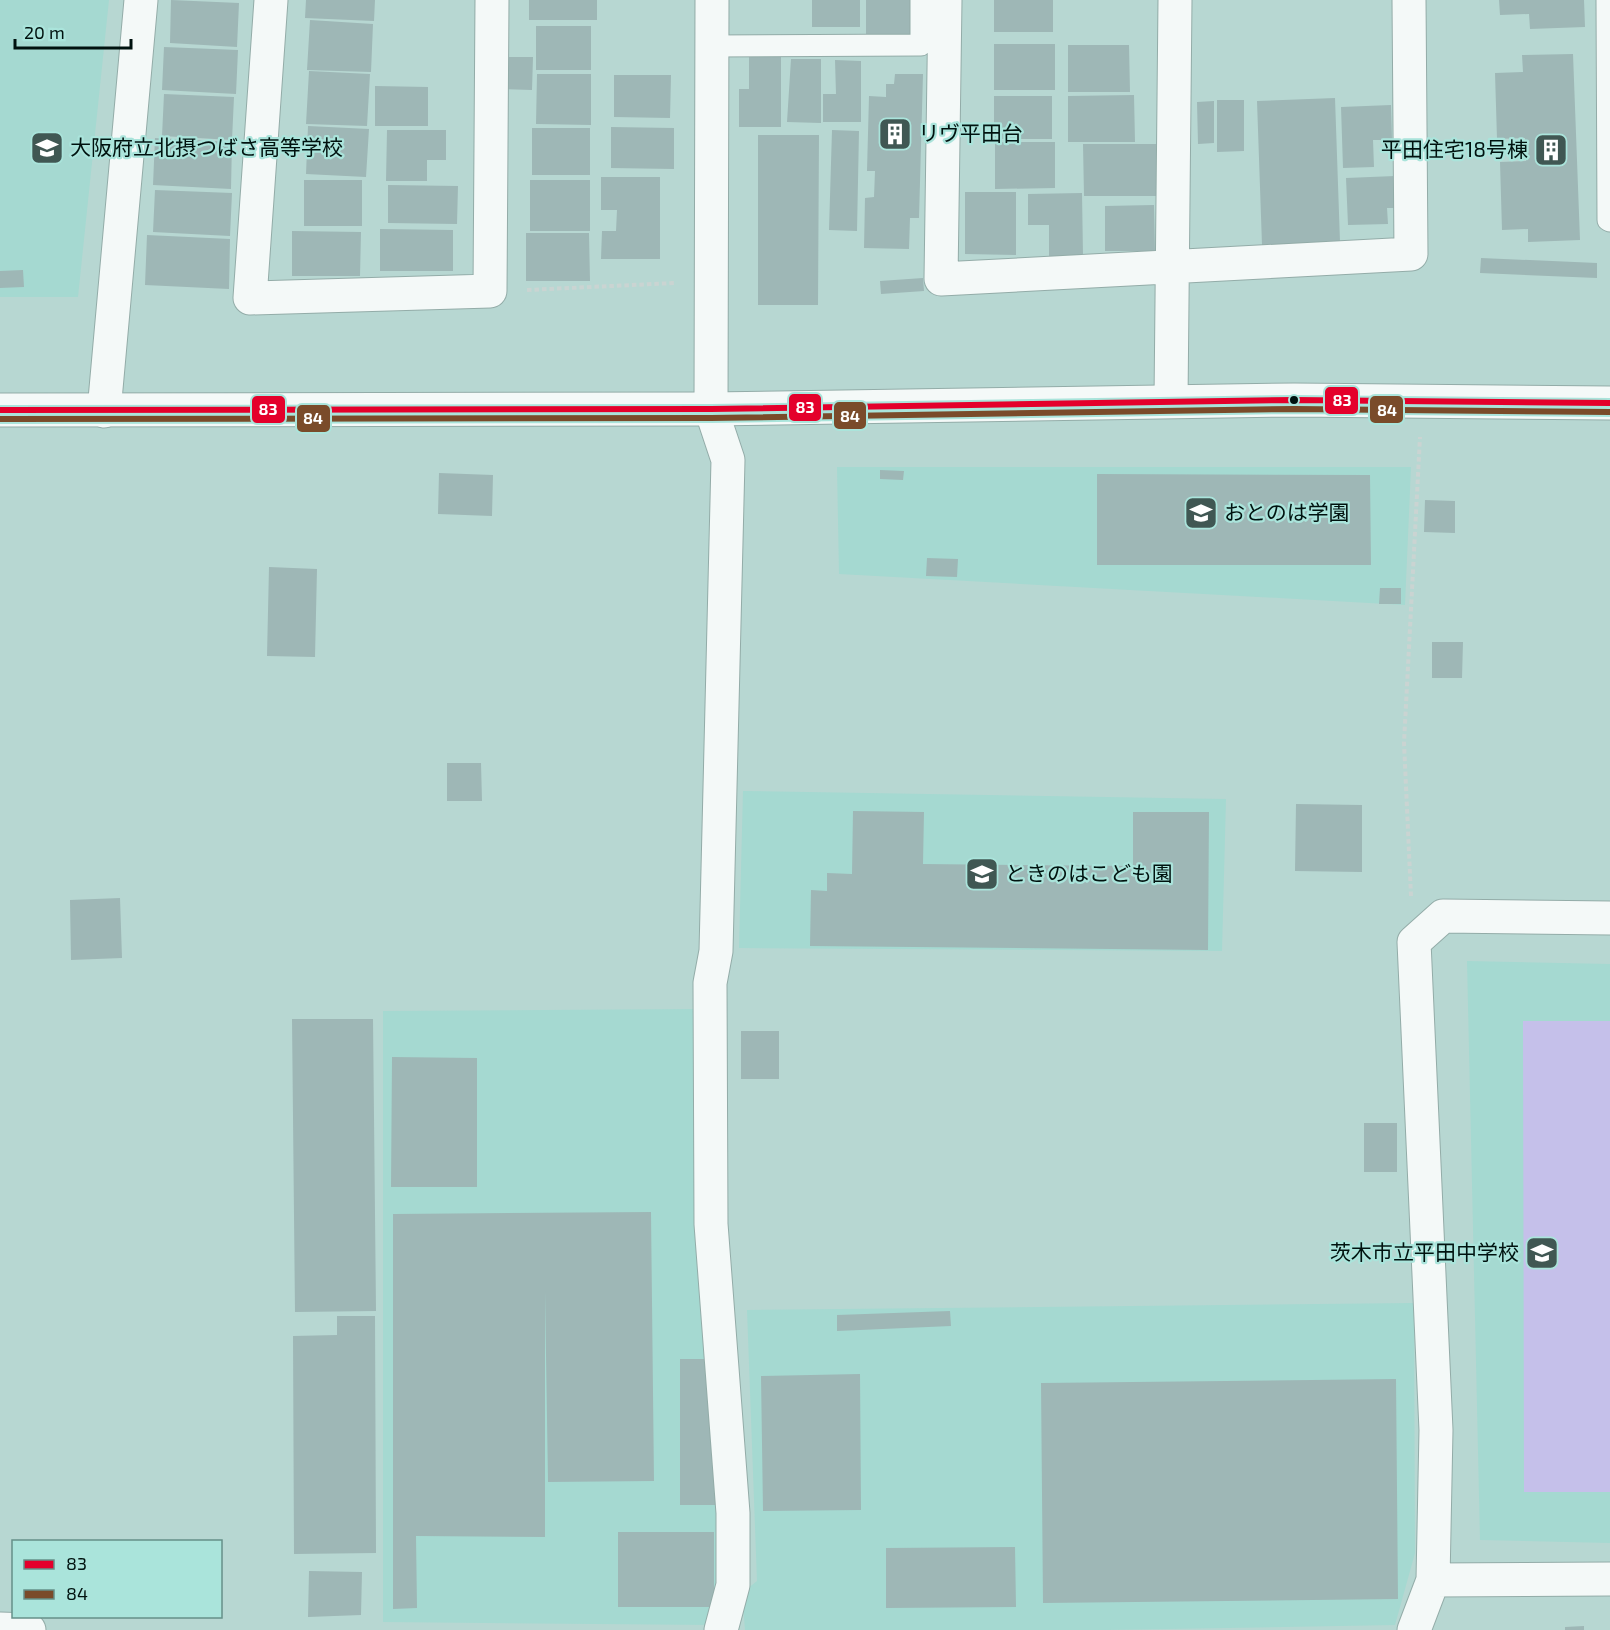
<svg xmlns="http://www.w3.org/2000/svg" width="1610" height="1630" font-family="'Exo 2','Noto Sans JP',sans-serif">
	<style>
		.built { fill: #a5d9d1 }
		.green { fill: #c5c0ea }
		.building { fill: #9eb7b6 }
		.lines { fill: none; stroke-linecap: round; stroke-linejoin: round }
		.lane-casing { stroke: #93aca8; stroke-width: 23 }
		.street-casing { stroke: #93aca8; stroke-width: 35 }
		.secondary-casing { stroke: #93aca8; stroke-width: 35 }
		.primary-casing { stroke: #93aca8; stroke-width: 35 }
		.path { stroke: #cad4d2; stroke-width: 4; stroke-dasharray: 4.5 3; stroke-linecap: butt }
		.lane { stroke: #f4f9f8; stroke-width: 21 }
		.street { stroke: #f4f9f8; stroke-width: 33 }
		.secondary { stroke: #f4f9f8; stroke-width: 33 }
		.primary { stroke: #f4f9f8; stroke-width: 33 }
		.bus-1-casing { stroke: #aae4db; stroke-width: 10 }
		.bus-2-casing { stroke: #aae4db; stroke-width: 10 }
		.bus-1 { stroke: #e4002b; stroke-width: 6 }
		.bus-2 { stroke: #7a4b2a; stroke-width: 6 }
		.bus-dot { fill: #00120f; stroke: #aae4db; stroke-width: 2 }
		.labels { text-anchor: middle; stroke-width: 4.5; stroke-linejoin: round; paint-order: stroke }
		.poi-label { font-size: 21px; fill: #00120f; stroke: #aae4db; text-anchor: start }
		.line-badge { stroke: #aae4db; stroke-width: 2 }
		.badge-label { font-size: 16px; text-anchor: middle; font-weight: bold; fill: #fff }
	</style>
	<rect width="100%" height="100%" fill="#b7d7d2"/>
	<!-- built -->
	<path class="built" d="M 0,0 L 109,0 L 78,297 L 0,297 Z
		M 837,467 L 1411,467 L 1405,605 L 839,574 Z
		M 743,791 L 1226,799 L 1222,951 L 739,948 Z
		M 1467,961 L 1610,964 L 1610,1543 L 1480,1540 Z
		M 697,1009 L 725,1583 L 713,1625 L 383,1622 L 383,1011 Z
		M 1414,1303 L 1415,1553 L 1395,1625 L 1106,1630 L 745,1630 L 742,1593 L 757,1581 L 747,1310 Z"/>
	<!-- green -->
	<path class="green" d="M 1523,1021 L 1610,1021 L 1610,1492 L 1524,1492 Z"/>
	<!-- building -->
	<path class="building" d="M 171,0 L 239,3 L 237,47 L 170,43 Z
		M 306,0 L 375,0 L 374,21 L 305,18 Z
		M 529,0 L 597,0 L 597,20 L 529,20 Z
		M 812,0 L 860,0 L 860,27 L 812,27 Z
		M 866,0 L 916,0 L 916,34 L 866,34 Z
		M 994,0 L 1053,0 L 1053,32 L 994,32 Z
		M 1499,0 L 1584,0 L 1585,27 L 1530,29 L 1529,14 L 1500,15 Z
		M 310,20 L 373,24 L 371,72 L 307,70 Z
		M 536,26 L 591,26 L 591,70 L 536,70 Z
		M 994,44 L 1055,44 L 1055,90 L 994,90 Z
		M 1068,45 L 1129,45 L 1130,92 L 1068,92 Z
		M 164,47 L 238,50 L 236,94 L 162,90 Z
		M 1573,54 L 1580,240 L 1528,242 L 1528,229 L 1502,230 L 1500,162 L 1526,161 L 1525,138 L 1497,139 L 1495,73 L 1523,72 L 1522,55 Z
		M 502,57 L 533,57 L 532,90 L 502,89 Z
		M 749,57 L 781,57 L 781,127 L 739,127 L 739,89 L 749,89 Z
		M 791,59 L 821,59 L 821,123 L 787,122 Z
		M 835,60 L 861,61 L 861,122 L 823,122 L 823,94 L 836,94 Z
		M 309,71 L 370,74 L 367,126 L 306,124 Z
		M 537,74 L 591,74 L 591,125 L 536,124 Z
		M 895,74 L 923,74 L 919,218 L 910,218 L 909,249 L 864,248 L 865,198 L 874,197 L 875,171 L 867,171 L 869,96 L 886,97 L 886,84 L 894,84 Z
		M 614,75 L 671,75 L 670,118 L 614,117 Z
		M 375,86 L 428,87 L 428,126 L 375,126 Z
		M 164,94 L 234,97 L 232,140 L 162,136 Z
		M 1134,95 L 1135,142 L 1068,142 L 1068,96 Z
		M 994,96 L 1052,96 L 1052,139 L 994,139 Z
		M 1335,98 L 1340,242 L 1262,245 L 1257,101 Z
		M 1217,100 L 1244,100 L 1244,151 L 1217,152 Z
		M 1214,101 L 1214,143 L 1198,144 L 1197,102 Z
		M 1391,105 L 1392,140 L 1373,140 L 1374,167 L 1343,168 L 1341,107 Z
		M 308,126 L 369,129 L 366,177 L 306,174 Z
		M 611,127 L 674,128 L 674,169 L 611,168 Z
		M 532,128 L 590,128 L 590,175 L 532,175 Z
		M 387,130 L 446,130 L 446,160 L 427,160 L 427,181 L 386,181 Z
		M 832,130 L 859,131 L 857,231 L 829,230 Z
		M 758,135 L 819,135 L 818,305 L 758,305 Z
		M 155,138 L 232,142 L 231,189 L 153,185 Z
		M 995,142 L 1055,142 L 1055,188 L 995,189 Z
		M 1083,144 L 1156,144 L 1156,196 L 1084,196 Z
		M 1395,176 L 1396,208 L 1387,208 L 1388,224 L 1348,225 L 1346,178 Z
		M 601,177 L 660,177 L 660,259 L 601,259 L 602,231 L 616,231 L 617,210 L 601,210 Z
		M 304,180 L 362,180 L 362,226 L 304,226 Z
		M 530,180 L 590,180 L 590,231 L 530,231 Z
		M 388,185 L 458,186 L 457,224 L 388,223 Z
		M 155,190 L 232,193 L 230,236 L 153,232 Z
		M 965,192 L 1016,192 L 1016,255 L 965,254 Z
		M 1082,193 L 1083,256 L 1049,256 L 1049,225 L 1028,225 L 1028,194 Z
		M 1154,205 L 1155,251 L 1105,251 L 1105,206 Z
		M 380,229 L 453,230 L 453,271 L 380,271 Z
		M 292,231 L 361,232 L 360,276 L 292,276 Z
		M 526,233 L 589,233 L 590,281 L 526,281 Z
		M 147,235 L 230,239 L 229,289 L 145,285 Z
		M 1481,258 L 1597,263 L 1597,278 L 1480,273 Z
		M 23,270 L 24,287 L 0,288 L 0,271 Z
		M 923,278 L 924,291 L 881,294 L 880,281 Z
		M 880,470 L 904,471 L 903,480 L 880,479 Z
		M 439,473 L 493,475 L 492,516 L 438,514 Z
		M 1097,474 L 1370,475 L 1371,565 L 1097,565 Z
		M 1425,500 L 1455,501 L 1455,533 L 1424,532 Z
		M 927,558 L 958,559 L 957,577 L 926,576 Z
		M 269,567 L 317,569 L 315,657 L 267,656 Z
		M 1380,588 L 1401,588 L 1401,604 L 1379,604 Z
		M 1432,642 L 1463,642 L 1462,678 L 1432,678 Z
		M 447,763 L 481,763 L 482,801 L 447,801 Z
		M 1296,804 L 1362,805 L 1362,872 L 1295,871 Z
		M 853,811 L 924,812 L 923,864 L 1133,866 L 1133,812 L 1209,812 L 1208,950 L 810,946 L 811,890 L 827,891 L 827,873 L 852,874 Z
		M 120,898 L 122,958 L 71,960 L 70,900 Z
		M 292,1019 L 373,1019 L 376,1311 L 295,1312 Z
		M 741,1031 L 779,1031 L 779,1079 L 741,1079 Z
		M 392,1057 L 477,1058 L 477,1187 L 391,1187 Z
		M 1364,1123 L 1397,1123 L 1397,1172 L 1364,1172 Z
		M 651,1212 L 654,1481 L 548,1482 L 545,1291 L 545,1537 L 416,1536 L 417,1608 L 393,1609 L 393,1214 Z
		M 950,1311 L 951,1326 L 837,1331 L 837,1315 Z
		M 337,1316 L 375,1316 L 376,1553 L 294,1554 L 293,1336 L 337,1335 Z
		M 680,1359 L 717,1359 L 718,1505 L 680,1505 Z
		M 860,1374 L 861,1510 L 763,1511 L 761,1376 Z
		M 1396,1379 L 1398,1599 L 1043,1603 L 1041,1383 Z
		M 618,1532 L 714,1532 L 714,1607 L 618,1607 Z
		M 1015,1547 L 1016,1607 L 886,1608 L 886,1548 Z
		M 309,1571 L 362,1572 L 361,1615 L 308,1617 Z
		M 1584,1626 L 1584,1630 L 1565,1630 L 1565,1627 Z"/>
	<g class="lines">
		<defs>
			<path id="lane" d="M 1607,0 L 1608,220 L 1610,221
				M 712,46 L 921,45 L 921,0"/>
			<path id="street" d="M 271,0 L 250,298 L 490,291 L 492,0
				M 712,0 L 711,409 L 728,460 L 716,951 L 710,983 L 711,1224 L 733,1513 L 733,1585 L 721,1630
				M 945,0 L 941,279 L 1411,254 L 1409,0
				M 1171,401 L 1175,0
				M 104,411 L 141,0
				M 1610,918 L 1443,916 L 1414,942 L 1436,1430 L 1433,1580 L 1610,1579
				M 1414,1630 L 1433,1580"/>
			<path id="secondary" d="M 0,1629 L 29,1630"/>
			<path id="primary" d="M 0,410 L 711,409 L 1294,400 L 1610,403"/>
		</defs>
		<!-- lane casing -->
		<use href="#lane" class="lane-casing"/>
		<!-- street casing -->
		<use href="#street" class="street-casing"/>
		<!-- secondary casing -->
		<use href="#secondary" class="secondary-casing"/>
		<!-- primary casing -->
		<use href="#primary" class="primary-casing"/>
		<!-- path -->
		<path class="path" d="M 527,290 L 675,283
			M 1411,896 L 1404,743 L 1420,437"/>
		<!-- lane -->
		<use href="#lane" class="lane"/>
		<!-- street -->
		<use href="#street" class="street"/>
		<!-- secondary -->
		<use href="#secondary" class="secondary"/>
		<!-- primary -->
		<use href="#primary" class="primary"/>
		<defs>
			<path id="bus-1" d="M 0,410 L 711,409 L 1294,400 L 1610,403"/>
			<path id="bus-2" d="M 0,419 L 711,418 L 1294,409 L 1610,412"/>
		</defs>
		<!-- bus-1 casing -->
		<use href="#bus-1" class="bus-1-casing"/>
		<!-- bus-2 casing -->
		<use href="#bus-2" class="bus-2-casing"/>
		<!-- bus-1 -->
		<use href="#bus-1" class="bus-1"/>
		<!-- bus-2 -->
		<use href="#bus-2" class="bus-2"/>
	</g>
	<!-- icons -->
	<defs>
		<symbol id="building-square" viewBox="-11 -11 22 22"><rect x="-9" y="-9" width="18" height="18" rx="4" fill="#405753" stroke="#aae4db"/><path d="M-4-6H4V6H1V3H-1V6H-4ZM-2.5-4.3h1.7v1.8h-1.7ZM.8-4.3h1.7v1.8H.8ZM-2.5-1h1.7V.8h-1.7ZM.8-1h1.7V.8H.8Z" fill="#fff"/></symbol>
		<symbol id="school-square" viewBox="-11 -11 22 22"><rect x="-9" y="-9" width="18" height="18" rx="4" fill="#405753" stroke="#aae4db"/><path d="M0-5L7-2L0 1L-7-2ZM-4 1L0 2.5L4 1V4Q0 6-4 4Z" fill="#fff"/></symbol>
	</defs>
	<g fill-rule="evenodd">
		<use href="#building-square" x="876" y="115" width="38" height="38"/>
		<use href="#school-square" x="28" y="129" width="38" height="38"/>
		<use href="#building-square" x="1532" y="131" width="38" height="38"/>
		<use href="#school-square" x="1182" y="494" width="38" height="38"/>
		<use href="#school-square" x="963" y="855" width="38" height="38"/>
		<use href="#school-square" x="1523" y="1234" width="38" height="38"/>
	</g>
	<!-- markers -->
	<circle class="bus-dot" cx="1294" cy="400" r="5"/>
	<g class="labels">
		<!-- poi labels -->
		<g class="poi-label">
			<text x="918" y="141">リヴ平田台</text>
			<text x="70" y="155">大阪府立北摂つばさ高等学校</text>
			<text x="1528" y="157" text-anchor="end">平田住宅18号棟</text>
			<text x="1224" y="520">おとのは学園</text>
			<text x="1005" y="881">ときのはこども園</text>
			<text x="1519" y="1260" text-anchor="end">茨木市立平田中学校</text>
		</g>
	</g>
	<g class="line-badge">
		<rect x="1324" y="386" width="35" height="29" rx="6" fill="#e4002b"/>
		<rect x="788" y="393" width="34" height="29" rx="6" fill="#e4002b"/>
		<rect x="251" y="395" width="35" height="29" rx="6" fill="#e4002b"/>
		<rect x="1369" y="395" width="35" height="29" rx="6" fill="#7a4b2a"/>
		<rect x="833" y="401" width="34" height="29" rx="6" fill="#7a4b2a"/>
		<rect x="296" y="404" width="35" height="29" rx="6" fill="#7a4b2a"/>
	</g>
	<g class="badge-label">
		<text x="1342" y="406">83</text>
		<text x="805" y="413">83</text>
		<text x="268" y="415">83</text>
		<text x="1387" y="416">84</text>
		<text x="850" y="422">84</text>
		<text x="313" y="424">84</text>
	</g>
	<!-- legend -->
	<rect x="12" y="1540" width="210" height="78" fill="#aae4db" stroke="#669089" stroke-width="1.5"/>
	<rect x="24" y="1560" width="30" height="9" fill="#e4002b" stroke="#669089" stroke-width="1.5"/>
	<text x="66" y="1570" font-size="18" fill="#00120f">83</text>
	<rect x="24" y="1590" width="30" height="9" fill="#7a4b2a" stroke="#669089" stroke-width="1.5"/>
	<text x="66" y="1600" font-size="18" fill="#00120f">84</text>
	<!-- scale -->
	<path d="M15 39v9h116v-9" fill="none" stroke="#00120f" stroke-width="3"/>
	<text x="24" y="39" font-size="18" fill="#00120f" stroke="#aae4db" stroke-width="4.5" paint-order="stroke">20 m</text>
</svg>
